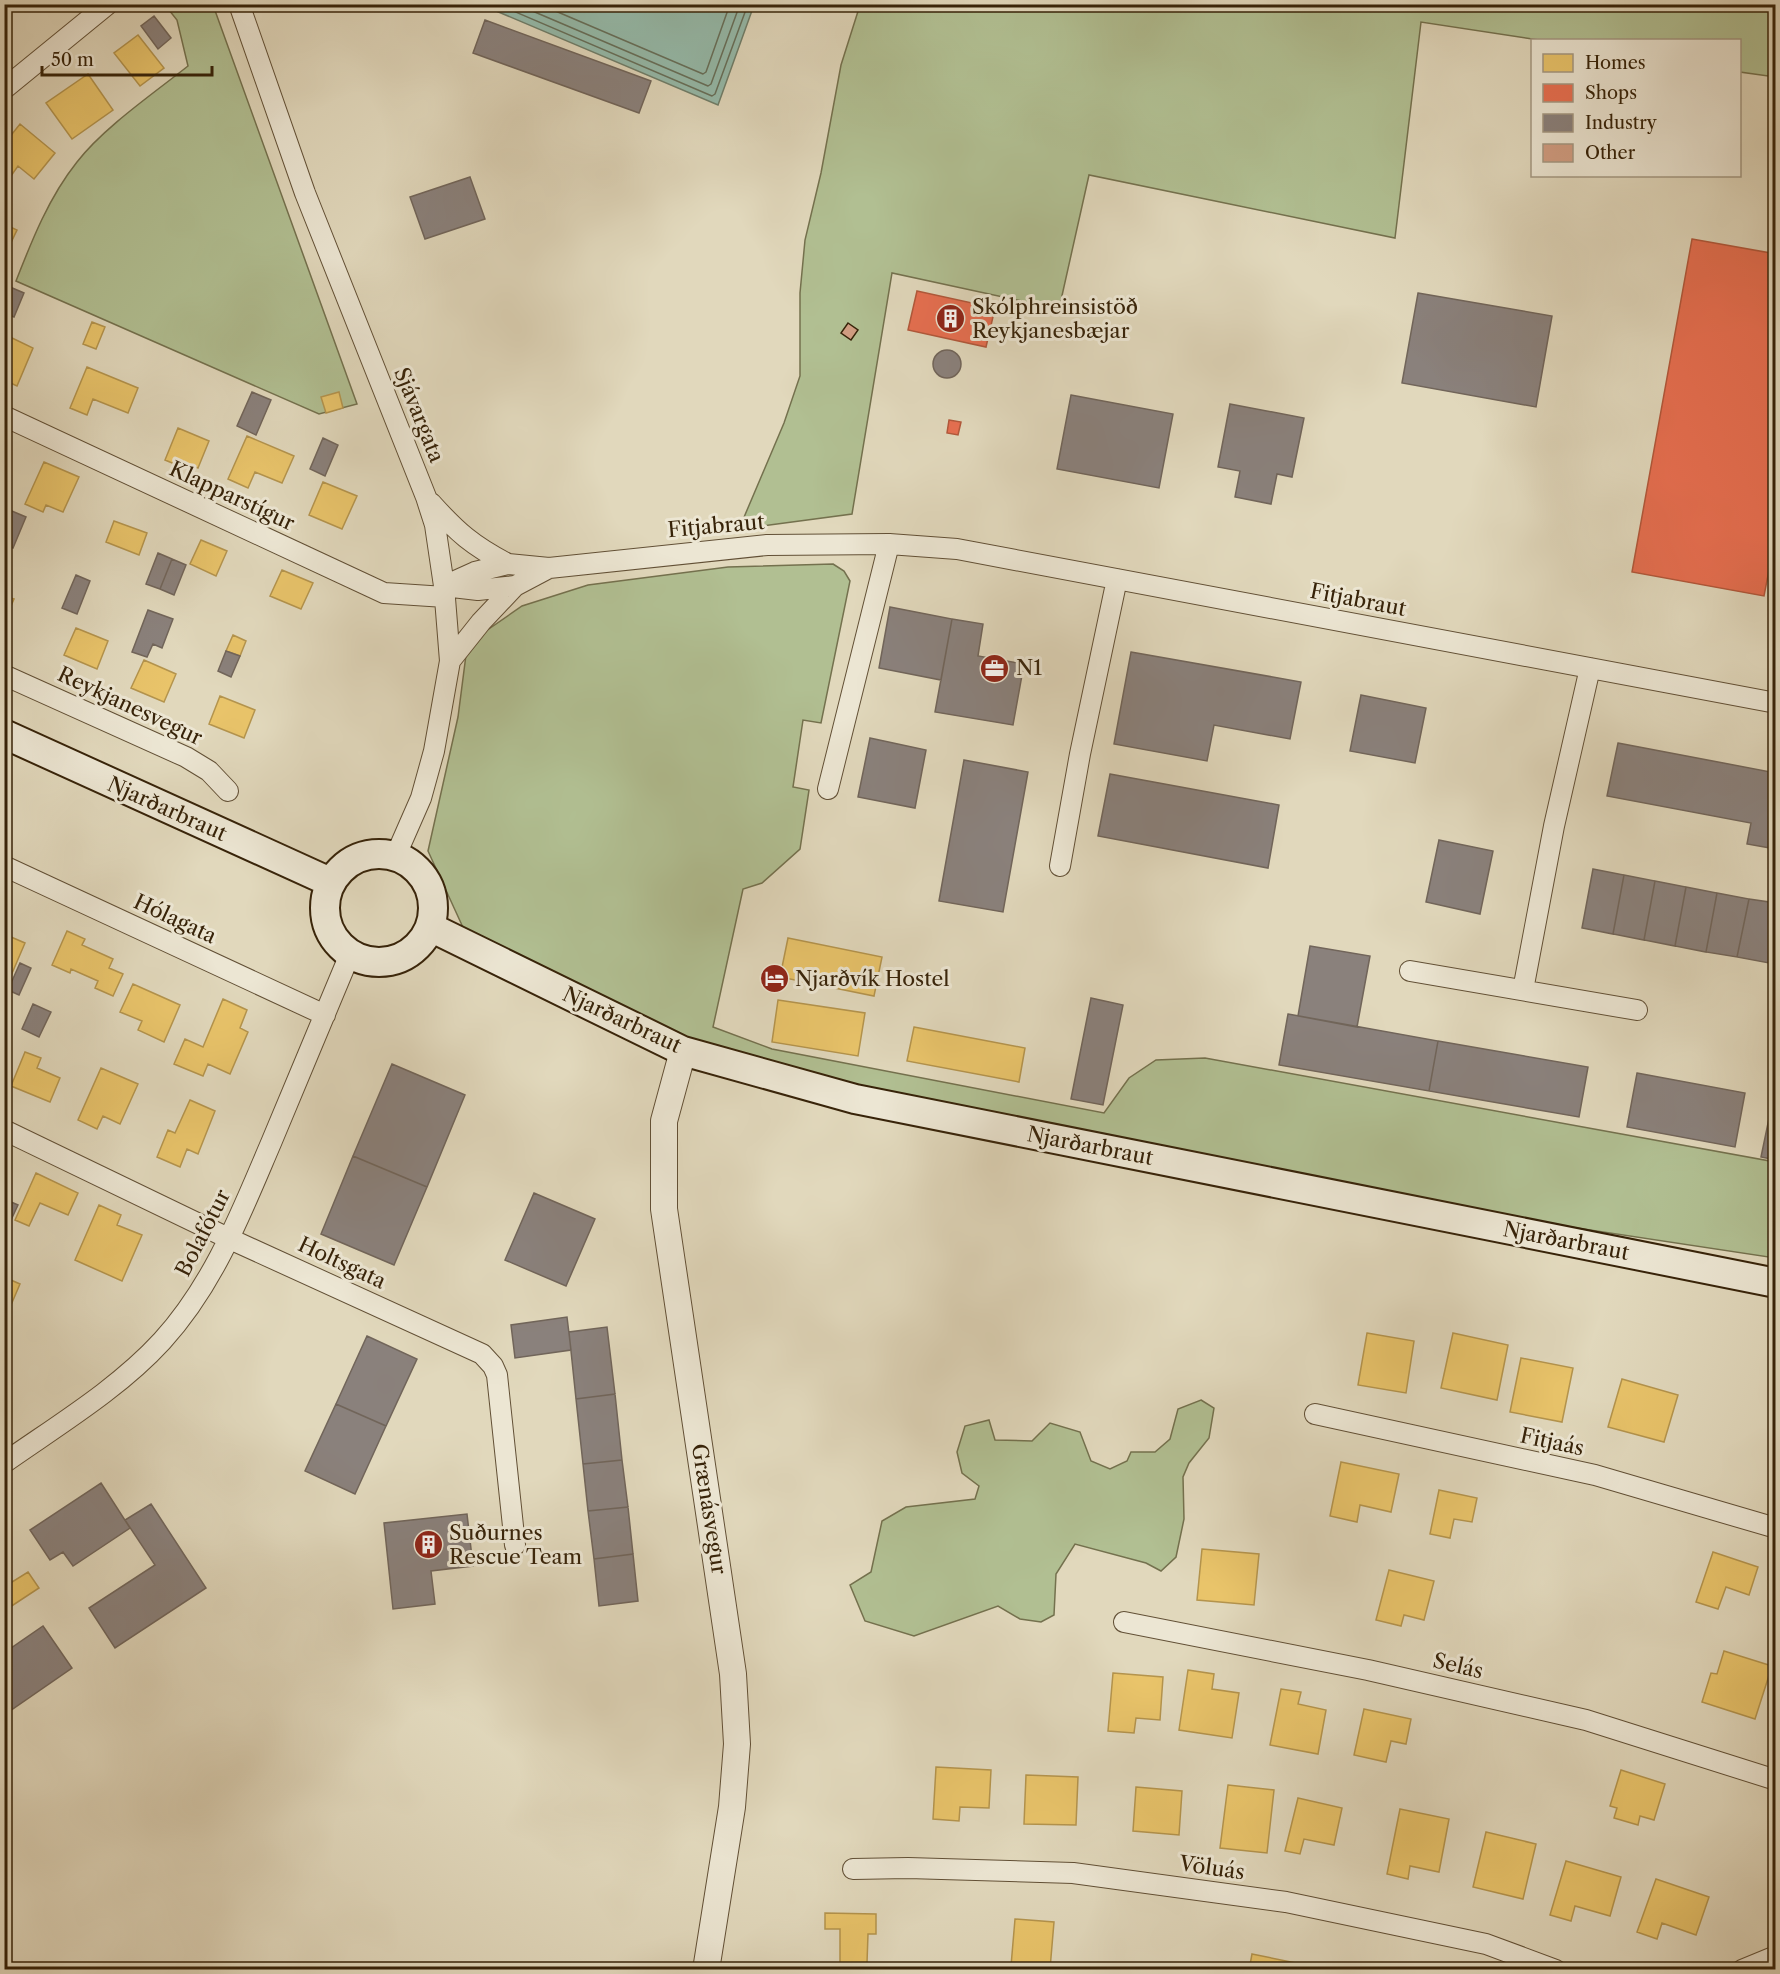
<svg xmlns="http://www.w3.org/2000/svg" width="1780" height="1974" font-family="'Libre Caslon Text',serif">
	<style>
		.green { fill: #b1bf92; stroke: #74714e; stroke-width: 1.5 }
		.water { fill: #95bbab; stroke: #6f7e6a; stroke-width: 1.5 }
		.homes { fill: #e9c46a; stroke: #b4944d; stroke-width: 1.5 }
		.shops { fill: #e76f51; stroke: #b2583b; stroke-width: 1.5 }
		.industry { fill: #8a817c; stroke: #71655a; stroke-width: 1.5 }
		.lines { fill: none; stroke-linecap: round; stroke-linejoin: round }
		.shore { stroke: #666f5a; stroke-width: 1.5 }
		.building { fill: #d19d82; stroke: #372309; stroke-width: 1.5 }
		.minor-casing { stroke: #625036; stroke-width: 22 }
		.tertiary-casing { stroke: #625036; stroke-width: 28 }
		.secondary-casing { stroke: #372309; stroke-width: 32 }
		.minor { stroke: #ece6d3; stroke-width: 20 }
		.tertiary { stroke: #ece6d3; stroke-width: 26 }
		.secondary { stroke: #ece6d3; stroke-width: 28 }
		.labels { text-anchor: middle; stroke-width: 6; stroke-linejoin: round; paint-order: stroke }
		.poi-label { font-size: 21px; fill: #372309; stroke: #ece6d3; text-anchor: start }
		.street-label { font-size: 21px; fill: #372309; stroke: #ece6d3 }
	</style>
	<rect width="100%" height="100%" fill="#e1d8bc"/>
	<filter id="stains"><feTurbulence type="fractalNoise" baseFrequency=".00333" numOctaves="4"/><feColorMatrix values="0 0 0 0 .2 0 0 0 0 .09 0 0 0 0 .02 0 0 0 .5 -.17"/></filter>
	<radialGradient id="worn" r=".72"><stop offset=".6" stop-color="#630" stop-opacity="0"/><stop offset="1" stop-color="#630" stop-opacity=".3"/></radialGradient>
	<!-- green -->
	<path class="green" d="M 165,5 L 213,5 L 357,404 L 319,414 L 16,281 C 32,240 49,197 77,162 C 103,128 154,93 188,66 L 177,20 Z
		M 860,5 L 1775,5 L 1775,77 L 1740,72 L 1740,40 L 1539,40 L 1421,22 L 1395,238 L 1089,175 L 1059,309 L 892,273 L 852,514 L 739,529 L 784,423 L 800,376 L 800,293 L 805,240 L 821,173 L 841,65 Z
		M 833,564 L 844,571 L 850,581 L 821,723 L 803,720 L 793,787 L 809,790 L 800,849 L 762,883 L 743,889 L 713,1027 L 772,1049 L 1104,1113 L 1129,1078 L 1156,1060 L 1205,1058 L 1775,1162 L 1775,1258 L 1511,1218 L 855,1089 L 695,1043 L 466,934 L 428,851 L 458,717 L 466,655 L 483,633 L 522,606 L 588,585 L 728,567 Z
		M 1201,1400 L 1214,1408 L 1209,1438 L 1189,1463 L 1183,1477 L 1184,1519 L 1176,1557 L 1161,1571 L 1146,1563 L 1075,1544 L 1056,1574 L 1054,1615 L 1041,1622 L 1020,1619 L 998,1606 L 914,1636 L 865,1621 L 850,1585 L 871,1572 L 882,1521 L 906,1507 L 975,1499 L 979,1486 L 962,1473 L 957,1452 L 965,1426 L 989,1420 L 995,1440 L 1032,1441 L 1050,1423 L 1080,1432 L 1091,1461 L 1110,1469 L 1127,1461 L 1131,1452 L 1155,1452 L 1170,1439 L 1178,1409 Z"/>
	<!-- water -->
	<path class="water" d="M 482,5 L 754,5 L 718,105 Z"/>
	<!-- homes -->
	<path class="homes" d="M 138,35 L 164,68 L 140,86 L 114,53 Z
		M 88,74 L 113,110 L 72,139 L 46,103 Z
		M 20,124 L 55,153 L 34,179 L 18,166 L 11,176 L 4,170 L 4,161 L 10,155 L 4,151 L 4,144 Z
		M 4,224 L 17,230 L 5,255 L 4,255 Z
		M 92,322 L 105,327 L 96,349 L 83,344 Z
		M 10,337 L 33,348 L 17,386 L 4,380 L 4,350 Z
		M 87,367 L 138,388 L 128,413 L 93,399 L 87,415 L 70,408 Z
		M 339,392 L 343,408 L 326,413 L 321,397 Z
		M 178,428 L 209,441 L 198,468 L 179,460 L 177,465 L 165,460 Z
		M 247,436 L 294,456 L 282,483 L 255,472 L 248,488 L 228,479 Z
		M 44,462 L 79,477 L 63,512 L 46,505 L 43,512 L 25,504 Z
		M 323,482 L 357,496 L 342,529 L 309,515 Z
		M 114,521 L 147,533 L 139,555 L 106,542 Z
		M 201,540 L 227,551 L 216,576 L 190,564 Z
		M 282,570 L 313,583 L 301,609 L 270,596 Z
		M 4,596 L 14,599 L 4,622 Z
		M 76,628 L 108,641 L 97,669 L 64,655 Z
		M 233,635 L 246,641 L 240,656 L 226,651 Z
		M 144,660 L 176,674 L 164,702 L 131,688 Z
		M 220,696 L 255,710 L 244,738 L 209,724 Z
		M 67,931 L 85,939 L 82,945 L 113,959 L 109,968 L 123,974 L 113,996 L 95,988 L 98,981 L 71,969 L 70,973 L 52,965 Z
		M 4,934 L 25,943 L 10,978 L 4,975 Z
		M 788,938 L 882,957 L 874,996 L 780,977 Z
		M 133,984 L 180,1005 L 164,1042 L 138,1030 L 142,1021 L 120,1012 Z
		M 223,999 L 247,1010 L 240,1028 L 248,1032 L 230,1074 L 208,1064 L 203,1076 L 174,1064 L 185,1039 L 203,1047 Z
		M 778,1000 L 865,1013 L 858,1056 L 772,1042 Z
		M 914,1027 L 1025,1048 L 1019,1082 L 907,1061 Z
		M 25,1052 L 41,1058 L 37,1068 L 60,1078 L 50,1102 L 11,1086 Z
		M 101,1068 L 138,1084 L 120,1124 L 103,1116 L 97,1129 L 78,1120 Z
		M 190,1100 L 215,1111 L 198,1154 L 187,1149 L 180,1167 L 157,1157 L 168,1130 L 175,1133 Z
		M 36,1173 L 78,1193 L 68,1215 L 40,1203 L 29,1226 L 15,1220 Z
		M 99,1205 L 121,1215 L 117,1225 L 142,1235 L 122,1281 L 75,1260 Z
		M 4,1277 L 20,1284 L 5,1319 L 4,1319 Z
		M 1367,1333 L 1414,1341 L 1406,1393 L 1358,1385 Z
		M 1453,1333 L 1508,1345 L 1497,1400 L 1441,1388 Z
		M 1521,1358 L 1573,1368 L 1562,1422 L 1510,1412 Z
		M 1622,1379 L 1678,1395 L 1664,1442 L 1608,1427 Z
		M 1341,1462 L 1399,1474 L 1391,1512 L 1360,1505 L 1357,1522 L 1330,1516 Z
		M 1439,1490 L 1477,1498 L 1472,1522 L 1454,1519 L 1450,1538 L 1430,1534 Z
		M 1202,1549 L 1259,1554 L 1254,1605 L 1197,1600 Z
		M 1713,1552 L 1758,1567 L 1749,1595 L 1726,1587 L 1718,1609 L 1696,1602 Z
		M 1389,1570 L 1434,1581 L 1424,1620 L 1404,1615 L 1401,1626 L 1376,1620 Z
		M 28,1572 L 39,1588 L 4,1611 L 4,1587 Z
		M 1724,1651 L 1772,1666 L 1755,1719 L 1702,1702 L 1711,1673 L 1717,1674 Z
		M 1188,1670 L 1214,1674 L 1212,1689 L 1239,1693 L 1232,1738 L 1179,1730 Z
		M 1113,1673 L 1163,1677 L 1160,1720 L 1136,1718 L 1134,1733 L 1108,1731 Z
		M 1281,1689 L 1301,1692 L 1298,1704 L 1326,1710 L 1318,1754 L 1270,1745 Z
		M 1364,1709 L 1411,1719 L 1406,1744 L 1391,1741 L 1386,1762 L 1354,1755 Z
		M 936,1767 L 991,1770 L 989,1808 L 960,1807 L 959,1821 L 933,1819 Z
		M 1621,1770 L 1665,1784 L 1654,1820 L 1640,1816 L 1638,1825 L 1614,1818 L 1617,1808 L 1610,1806 Z
		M 1026,1775 L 1078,1777 L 1076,1825 L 1024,1824 Z
		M 1228,1785 L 1274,1790 L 1267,1853 L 1220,1848 Z
		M 1136,1787 L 1182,1791 L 1179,1835 L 1133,1831 Z
		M 1298,1798 L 1342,1808 L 1334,1845 L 1304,1839 L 1300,1854 L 1285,1851 Z
		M 1400,1809 L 1449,1819 L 1439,1872 L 1410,1866 L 1408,1879 L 1387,1874 Z
		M 1486,1832 L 1536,1844 L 1523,1899 L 1473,1887 Z
		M 1566,1861 L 1621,1877 L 1610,1916 L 1575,1906 L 1571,1921 L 1550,1915 Z
		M 1656,1879 L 1709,1897 L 1696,1935 L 1662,1923 L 1657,1939 L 1637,1932 Z
		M 825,1913 L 876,1914 L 876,1934 L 868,1934 L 867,1963 L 840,1963 L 840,1929 L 825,1929 Z
		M 1015,1919 L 1054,1922 L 1050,1969 L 1011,1966 Z
		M 1252,1954 L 1306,1965 L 1305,1970 L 1249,1970 Z"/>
	<!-- shops -->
	<path class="shops" d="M 1692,239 L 1776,254 L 1776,534 L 1764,596 L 1632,572 Z
		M 917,291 L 995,308 L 986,347 L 908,330 Z
		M 949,420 L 961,422 L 958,435 L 947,433 Z"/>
	<!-- industry -->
	<path class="industry" d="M 154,16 L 171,38 L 158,49 L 141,26 Z
		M 485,20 L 651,81 L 639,113 L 473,53 Z
		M 470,177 L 485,219 L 425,239 L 410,197 Z
		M 10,287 L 24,293 L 14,317 L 4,313 L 4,301 Z
		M 1418,293 L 1552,316 L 1536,407 L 1402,383 Z
		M933 364a14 14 0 1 1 28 0a14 14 0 1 1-28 0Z
		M 252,392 L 271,400 L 256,435 L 237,426 Z
		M 1071,395 L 1173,414 L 1159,488 L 1057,469 Z
		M 1230,404 L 1304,418 L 1292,477 L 1277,474 L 1271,504 L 1235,497 L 1240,471 L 1218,467 Z
		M 323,438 L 338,445 L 325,476 L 310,469 Z
		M 7,509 L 26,517 L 13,548 L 4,544 L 4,515 Z
		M 158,553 L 172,559 L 160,589 L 146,584 Z
		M 172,559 L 186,565 L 174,595 L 160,589 Z
		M 76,575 L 90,581 L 77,614 L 62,608 Z
		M 890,607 L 952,619 L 941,680 L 879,668 Z
		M 148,610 L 173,619 L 162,648 L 153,644 L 147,657 L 132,652 Z
		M 952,619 L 983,624 L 978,656 L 1024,664 L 1013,725 L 935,712 Z
		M 226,651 L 240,656 L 231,677 L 218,671 Z
		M 1131,652 L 1301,682 L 1290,739 L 1214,725 L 1207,761 L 1114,744 Z
		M 1361,695 L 1426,708 L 1415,763 L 1350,751 Z
		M 870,738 L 926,750 L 915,808 L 858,797 Z
		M 1618,743 L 1776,773 L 1776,849 L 1747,844 L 1751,823 L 1607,796 Z
		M 964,760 L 1028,772 L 1003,912 L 939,901 Z
		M 1110,774 L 1279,805 L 1268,868 L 1098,836 Z
		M 1439,840 L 1493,851 L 1480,914 L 1426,902 Z
		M 1593,869 L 1624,875 L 1613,934 L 1582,928 Z
		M 1624,875 L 1655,881 L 1644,940 L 1613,934 Z
		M 1655,881 L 1686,887 L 1675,946 L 1644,940 Z
		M 1686,887 L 1717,893 L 1706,952 L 1675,946 Z
		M 1717,893 L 1749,899 L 1737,957 L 1706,952 Z
		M 1749,899 L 1776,903 L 1776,927 L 1769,963 L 1737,957 Z
		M 1310,946 L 1370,956 L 1357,1027 L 1298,1016 Z
		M 20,963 L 31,968 L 19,995 L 8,990 Z
		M 1091,998 L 1123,1005 L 1103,1105 L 1071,1099 Z
		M 33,1004 L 51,1012 L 39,1037 L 22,1029 Z
		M 1288,1014 L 1438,1041 L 1429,1091 L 1279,1065 Z
		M 1438,1041 L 1588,1067 L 1579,1117 L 1429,1091 Z
		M 392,1064 L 465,1095 L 427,1187 L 353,1156 Z
		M 1637,1073 L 1745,1093 L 1735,1147 L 1627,1127 Z
		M 1772,1104 L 1776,1104 L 1776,1160 L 1761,1157 Z
		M 353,1156 L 427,1187 L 394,1265 L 321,1234 Z
		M 534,1193 L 595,1219 L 566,1286 L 505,1260 Z
		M 4,1199 L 18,1205 L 4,1235 Z
		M 567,1317 L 571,1350 L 515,1358 L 511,1325 Z
		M 607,1327 L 615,1394 L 576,1399 L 569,1332 Z
		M 367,1336 L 417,1359 L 386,1426 L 336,1404 Z
		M 615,1394 L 622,1460 L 583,1464 L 576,1399 Z
		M 336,1404 L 386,1426 L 355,1494 L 305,1471 Z
		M 622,1460 L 628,1507 L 588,1511 L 583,1464 Z
		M 101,1483 L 130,1528 L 73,1566 L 63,1552 L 50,1560 L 30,1530 Z
		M 151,1504 L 206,1588 L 115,1648 L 89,1608 L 155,1565 L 125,1520 Z
		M 628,1507 L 633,1554 L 594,1559 L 588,1511 Z
		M 467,1514 L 473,1566 L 431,1571 L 435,1604 L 393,1609 L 384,1523 Z
		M 633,1554 L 638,1601 L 599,1606 L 594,1559 Z
		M 43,1626 L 72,1668 L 4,1715 L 4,1653 Z"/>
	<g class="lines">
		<!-- shore -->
		<path class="shore" d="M 497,4 L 712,96 L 715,94 L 748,4
			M 516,4 L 708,86 L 711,84 L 740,4
			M 539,4 L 703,74 L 706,72 L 730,4"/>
	</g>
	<!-- building -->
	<path class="building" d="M 848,323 L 858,330 L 851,340 L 841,333 Z"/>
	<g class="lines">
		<defs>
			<path id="minor" d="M 239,4 L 305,193 L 426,497 L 435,525 L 444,586 L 450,661 L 434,751 L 421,798 L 396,855
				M 4,89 L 108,4
				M 4,416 L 384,593 L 445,597
				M 431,503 C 457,532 473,546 508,564
				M 444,586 L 475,572 L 508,564 L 549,568 L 767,545 L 889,544 L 957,549 L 1776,703
				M 444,586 L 478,590 L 515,586
				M 450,661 L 481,622 L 515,586 L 549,568
				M 4,675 L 186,757 L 209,771 L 228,791
				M 828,789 L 889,544
				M 4,866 L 325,1015
				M 1060,866 L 1080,754 L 1117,579
				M 1410,971 L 1637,1010
				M 1523,990 L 1554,826 L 1590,668
				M 4,1130 L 230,1239 L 482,1354 L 493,1366 L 497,1375 L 515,1545
				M 1315,1414 L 1595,1475 L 1776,1528
				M 4,1463 C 58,1425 118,1389 162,1341 C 214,1284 241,1213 271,1143 C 297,1080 324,1017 350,954
				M 1124,1622 L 1368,1670 L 1586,1720 L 1776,1780
				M 853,1869 L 908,1868 L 1073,1873 L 1286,1902 L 1486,1944 L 1556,1970
				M 1742,1970 L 1776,1956"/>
			<path id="tertiary" d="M 683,1051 L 664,1121 L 664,1209 L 733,1674 L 737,1744 L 732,1807 L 706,1970"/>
			<path id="secondary" d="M 4,734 L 330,882
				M325 908a54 54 0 1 1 108 0a54 54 0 1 1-108 0Z
				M 430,927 L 683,1051 L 855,1099 L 1776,1283"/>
		</defs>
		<!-- minor casing -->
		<use href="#minor" class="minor-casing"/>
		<!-- tertiary casing -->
		<use href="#tertiary" class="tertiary-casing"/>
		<!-- secondary casing -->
		<use href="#secondary" class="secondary-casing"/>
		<!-- minor -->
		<use href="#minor" class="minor"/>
		<!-- tertiary -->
		<use href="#tertiary" class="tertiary"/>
		<!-- secondary -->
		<use href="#secondary" class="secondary"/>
	</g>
	<!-- icons -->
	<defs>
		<symbol id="building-disc" viewBox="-11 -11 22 22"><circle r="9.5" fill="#8f2418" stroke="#ece6d3"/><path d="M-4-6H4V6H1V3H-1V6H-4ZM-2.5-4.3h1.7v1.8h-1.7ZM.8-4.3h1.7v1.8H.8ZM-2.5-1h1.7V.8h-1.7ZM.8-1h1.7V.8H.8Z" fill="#fff"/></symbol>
		<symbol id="office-disc" viewBox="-11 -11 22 22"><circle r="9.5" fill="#8f2418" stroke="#ece6d3"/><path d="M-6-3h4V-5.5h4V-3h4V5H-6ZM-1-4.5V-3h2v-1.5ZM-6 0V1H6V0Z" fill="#fff"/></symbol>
		<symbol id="hotel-disc" viewBox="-11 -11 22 22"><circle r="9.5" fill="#8f2418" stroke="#ece6d3"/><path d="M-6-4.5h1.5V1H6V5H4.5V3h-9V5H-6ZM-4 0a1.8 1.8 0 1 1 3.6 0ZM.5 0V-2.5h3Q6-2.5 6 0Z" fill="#fff"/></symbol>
	</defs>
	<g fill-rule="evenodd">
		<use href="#building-disc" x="934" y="302" width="33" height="33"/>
		<use href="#office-disc" x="978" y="652" width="33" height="33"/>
		<use href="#hotel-disc" x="758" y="962" width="33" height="33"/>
		<use href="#building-disc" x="412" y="1528" width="33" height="33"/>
	</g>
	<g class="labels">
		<!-- poi labels -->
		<g class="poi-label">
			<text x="972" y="314">Skólphreinsistöð<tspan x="972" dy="24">Reykjanesbæjar</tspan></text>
			<text x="1016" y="675">N1</text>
			<text x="795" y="986">Njarðvík Hostel</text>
			<text x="449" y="1540">Suðurnes<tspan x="449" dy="24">Rescue Team</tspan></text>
		</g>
		<!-- street labels -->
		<g class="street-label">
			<text transform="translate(419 415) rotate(68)" y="7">Sjávargata</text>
			<text transform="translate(232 496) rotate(25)" y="7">Klapparstígur</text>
			<text transform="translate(716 526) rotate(-5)" y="7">Fitjabraut</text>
			<text transform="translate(1358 600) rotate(11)" y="7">Fitjabraut</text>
			<text transform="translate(130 706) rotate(25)" y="7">Reykjanesvegur</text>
			<text transform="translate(167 809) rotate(24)" y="7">Njarðarbraut</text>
			<text transform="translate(175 919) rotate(25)" y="7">Hólagata</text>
			<text transform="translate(622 1020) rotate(25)" y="7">Njarðarbraut</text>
			<text transform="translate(1090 1146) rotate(11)" y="7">Njarðarbraut</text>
			<text transform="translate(203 1233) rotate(-63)" y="7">Bolafótur</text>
			<text transform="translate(1566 1241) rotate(11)" y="7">Njarðarbraut</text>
			<text transform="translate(342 1263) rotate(25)" y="7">Holtsgata</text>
			<text transform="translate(1552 1442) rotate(12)" y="7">Fitjaás</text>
			<text transform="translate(709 1509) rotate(81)" y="7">Grænásvegur</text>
			<text transform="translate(1458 1666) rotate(13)" y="7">Selás</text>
			<text transform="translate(1212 1868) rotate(8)" y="7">Völuás</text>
		</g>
	</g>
	<!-- margin -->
	<rect width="1780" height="1974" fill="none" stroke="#e1d8bc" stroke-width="24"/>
	<rect x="6" y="6" width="1768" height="1962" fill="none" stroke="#372309" stroke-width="3"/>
	<rect x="12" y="12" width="1756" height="1950" fill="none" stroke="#372309" stroke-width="1.5"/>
	<!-- legend -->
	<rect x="1531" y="39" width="210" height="138" fill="#ece6d3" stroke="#a49882" stroke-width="1.5"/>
	<rect x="1543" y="54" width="30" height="18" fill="#e9c46a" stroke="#a49882" stroke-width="1.5"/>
	<text x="1585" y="69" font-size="18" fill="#372309">Homes</text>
	<rect x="1543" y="84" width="30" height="18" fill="#e76f51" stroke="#a49882" stroke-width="1.5"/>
	<text x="1585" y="99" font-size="18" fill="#372309">Shops</text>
	<rect x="1543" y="114" width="30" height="18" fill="#8a817c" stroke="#a49882" stroke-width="1.5"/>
	<text x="1585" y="129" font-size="18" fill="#372309">Industry</text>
	<rect x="1543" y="144" width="30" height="18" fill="#d19d82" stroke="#a49882" stroke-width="1.5"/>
	<text x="1585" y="159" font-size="18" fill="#372309">Other</text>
	<!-- scale -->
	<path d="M42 66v9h170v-9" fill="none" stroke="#372309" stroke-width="3"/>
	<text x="51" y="66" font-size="18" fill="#372309" stroke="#ece6d3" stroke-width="4.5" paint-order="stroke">50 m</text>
	<rect width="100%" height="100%" filter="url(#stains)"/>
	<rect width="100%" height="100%" fill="url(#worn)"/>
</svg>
